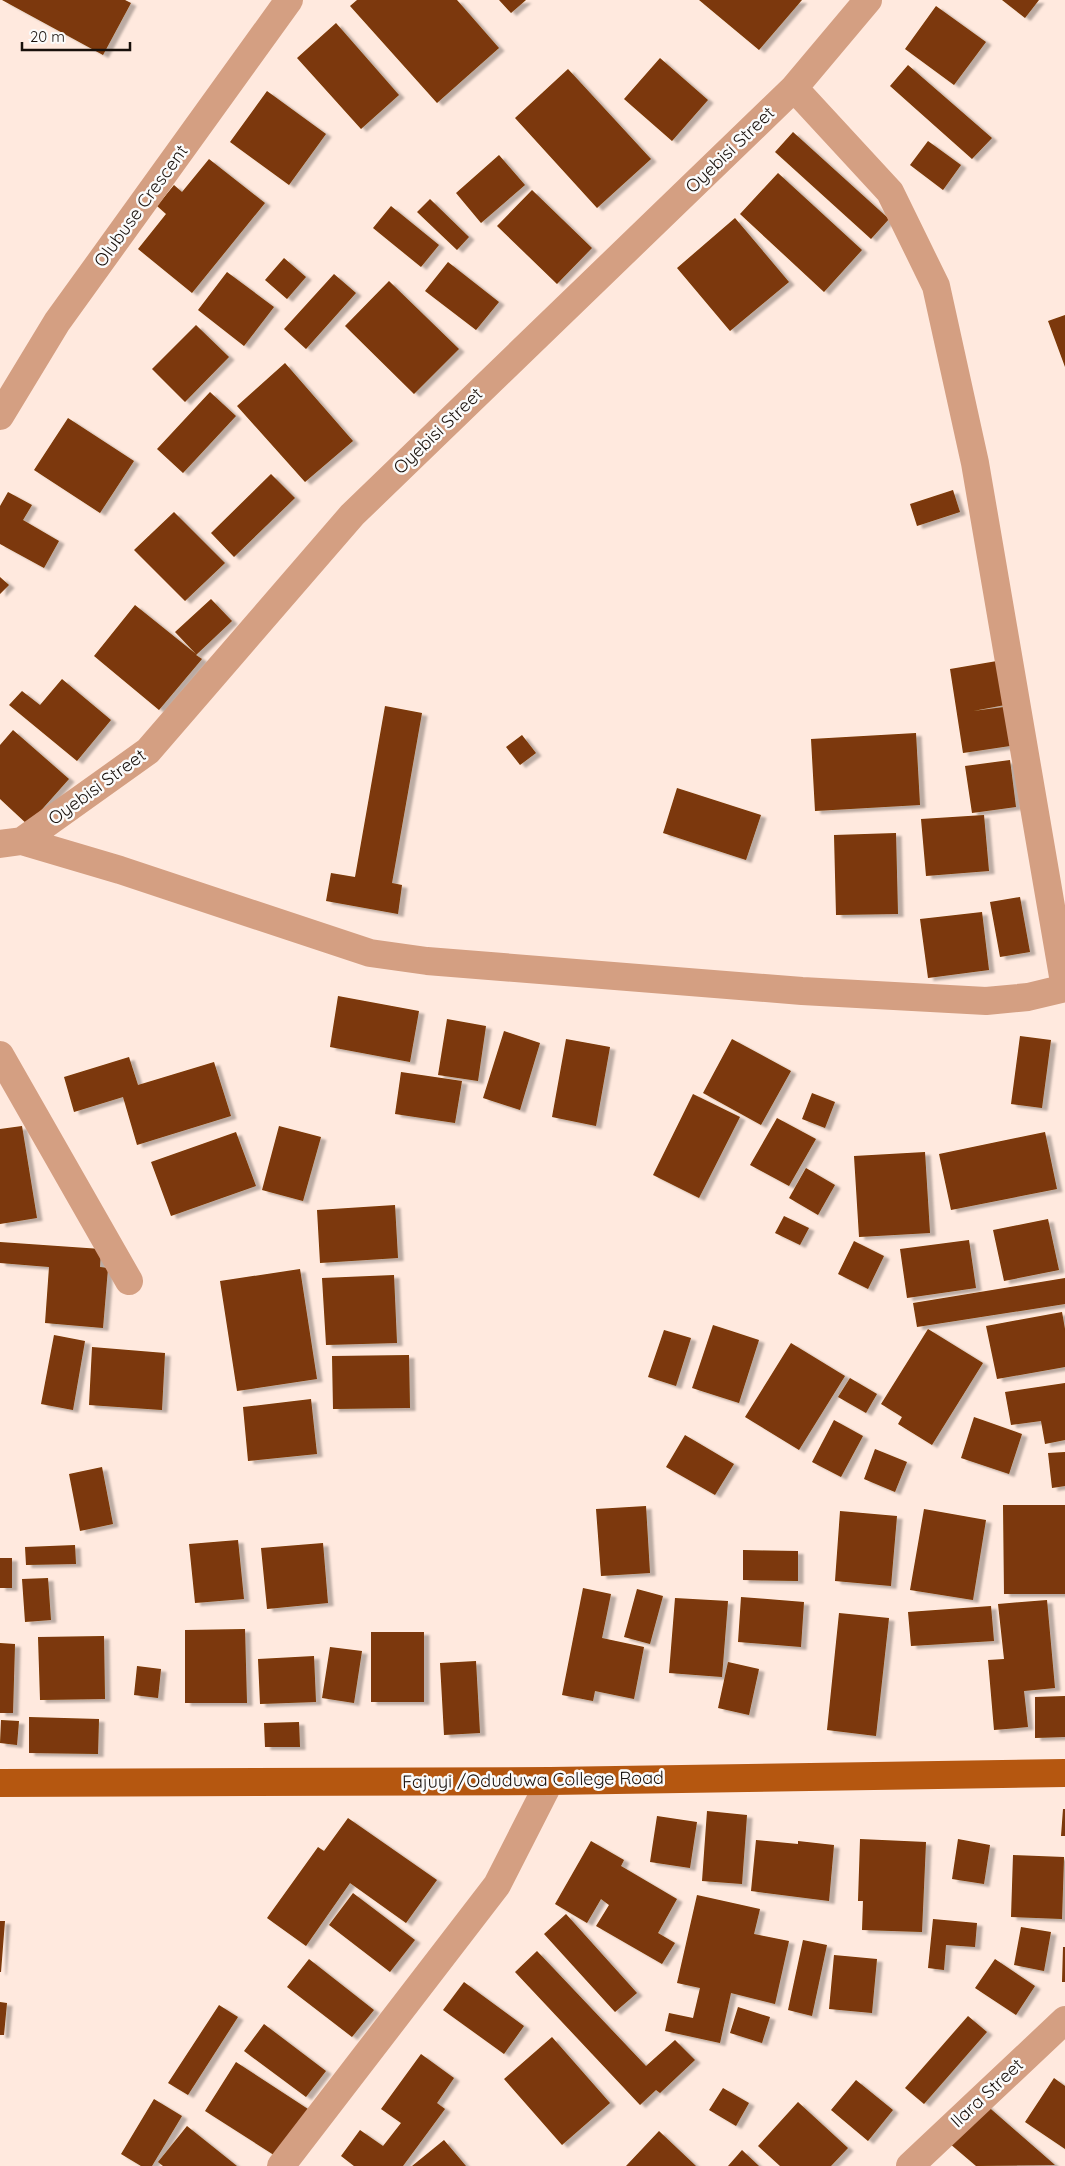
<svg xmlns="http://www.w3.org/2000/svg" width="1065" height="2166" font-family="Quicksand,sans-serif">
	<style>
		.building { fill: #7b3807; filter: url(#shadow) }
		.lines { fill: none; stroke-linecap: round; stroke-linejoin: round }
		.minor { stroke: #d49f82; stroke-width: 28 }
		.major { stroke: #b55710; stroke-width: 28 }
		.labels { text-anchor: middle; stroke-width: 5; stroke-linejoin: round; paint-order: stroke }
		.street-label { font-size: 18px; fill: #18100b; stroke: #fbfbfb }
	</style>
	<defs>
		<filter id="shadow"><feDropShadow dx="5.5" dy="3" stdDeviation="1" flood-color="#0004"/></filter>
	</defs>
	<rect width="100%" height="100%" fill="#ffe9de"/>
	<!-- building -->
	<path class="building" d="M 2,0 L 125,0 L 131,3 L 103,55 Z
		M 357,0 L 457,0 L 499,48 L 437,103 L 350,6 Z
		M 499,0 L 526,0 L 511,13 Z
		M 699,0 L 802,0 L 759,50 Z
		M 1002,0 L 1039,0 L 1025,18 Z
		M 936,6 L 986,42 L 954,85 L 905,49 Z
		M 336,23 L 399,95 L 361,129 L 297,58 Z
		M 660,58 L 708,100 L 672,141 L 624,99 Z
		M 908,65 L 992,138 L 972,159 L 890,86 Z
		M 568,69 L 651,159 L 597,208 L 515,118 Z
		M 267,91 L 326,134 L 289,185 L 230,142 Z
		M 793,132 L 889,219 L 871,239 L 775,152 Z
		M 928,141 L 961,165 L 943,190 L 910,165 Z
		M 499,155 L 525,185 L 481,223 L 456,193 Z
		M 209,159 L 265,203 L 192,293 L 138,249 L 166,214 L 157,206 L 174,185 L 182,192 Z
		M 778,173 L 862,250 L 824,292 L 740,214 Z
		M 532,190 L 592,248 L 557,284 L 497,226 Z
		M 430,199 L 469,237 L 457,250 L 417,212 Z
		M 391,206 L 439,245 L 421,267 L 373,228 Z
		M 735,218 L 789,282 L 730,331 L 677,268 Z
		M 284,258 L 306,277 L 287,299 L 265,280 Z
		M 448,262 L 499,302 L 476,330 L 425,291 Z
		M 227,272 L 274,307 L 244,346 L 198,310 Z
		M 334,274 L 356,293 L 306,349 L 284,329 Z
		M 389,281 L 459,349 L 414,394 L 345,326 Z
		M 1065,315 L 1065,367 L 1048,321 Z
		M 196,325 L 229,357 L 185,402 L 152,369 Z
		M 285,363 L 353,441 L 305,482 L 237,406 Z
		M 210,392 L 236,416 L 183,473 L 157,449 Z
		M 68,418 L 134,461 L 100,513 L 34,470 Z
		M 271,474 L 295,498 L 234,557 L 211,533 Z
		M 953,490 L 960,512 L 917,526 L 910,504 Z
		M 8,492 L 32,505 L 23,520 L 59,541 L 44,568 L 0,544 L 0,506 Z
		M 174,512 L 225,563 L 185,601 L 134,550 Z
		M 0,577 L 9,585 L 0,594 Z
		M 211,599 L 232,621 L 196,655 L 202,659 L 159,710 L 94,656 L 135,605 L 196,654 L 175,632 Z
		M 997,661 L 1005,705 L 973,711 L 1004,707 L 1010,746 L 963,753 L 950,669 Z
		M 62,679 L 111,720 L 77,761 L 9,705 L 22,691 L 40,705 Z
		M 385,706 L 422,713 L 392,883 L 402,885 L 398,914 L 326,901 L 331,873 L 355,877 Z
		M 13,730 L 69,779 L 28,825 L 0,799 L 0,745 Z
		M 916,733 L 920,805 L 815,811 L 811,739 Z
		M 522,735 L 536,753 L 520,765 L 506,747 Z
		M 1010,760 L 1016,807 L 972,813 L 965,766 Z
		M 677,788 L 761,815 L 746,860 L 663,833 Z
		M 984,815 L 989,871 L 926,876 L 921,819 Z
		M 896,833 L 898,914 L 836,915 L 834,835 Z
		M 1020,897 L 1030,952 L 1000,957 L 990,902 Z
		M 982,912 L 989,970 L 928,978 L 920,919 Z
		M 338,996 L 419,1011 L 410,1062 L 330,1047 Z
		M 447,1019 L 486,1026 L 478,1081 L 438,1075 Z
		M 504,1031 L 540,1043 L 520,1110 L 483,1098 Z
		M 1020,1036 L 1051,1040 L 1042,1108 L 1011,1104 Z
		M 566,1039 L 610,1047 L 596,1126 L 552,1117 Z
		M 732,1039 L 791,1071 L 761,1125 L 703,1093 Z
		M 129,1057 L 138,1085 L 214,1062 L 231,1116 L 137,1145 L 123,1097 L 74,1112 L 64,1077 Z
		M 401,1072 L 462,1081 L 455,1123 L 395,1114 Z
		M 812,1093 L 835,1102 L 825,1128 L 802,1119 Z
		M 693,1094 L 740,1117 L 699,1198 L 653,1175 Z
		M 777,1118 L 816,1139 L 789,1186 L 750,1165 Z
		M 22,1126 L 37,1218 L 0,1224 L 0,1129 Z
		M 279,1126 L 321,1137 L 303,1201 L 262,1190 Z
		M 236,1132 L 256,1186 L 171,1216 L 151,1162 Z
		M 1045,1132 L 1057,1189 L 951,1210 L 939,1154 Z
		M 925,1152 L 930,1233 L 859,1237 L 854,1156 Z
		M 806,1168 L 835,1185 L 818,1215 L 789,1198 Z
		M 395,1205 L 398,1258 L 320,1263 L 317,1210 Z
		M 784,1216 L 809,1228 L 800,1245 L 775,1233 Z
		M 1048,1219 L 1059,1270 L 1004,1281 L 993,1230 Z
		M 969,1240 L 976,1288 L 907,1298 L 900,1249 Z
		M 854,1241 L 884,1256 L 868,1289 L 838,1274 Z
		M 0,1242 L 101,1249 L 100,1267 L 108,1268 L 103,1328 L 45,1323 L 49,1267 L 0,1263 Z
		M 300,1269 L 317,1379 L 237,1391 L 220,1281 Z
		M 394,1275 L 397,1343 L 326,1345 L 322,1278 Z
		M 1065,1278 L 1065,1304 L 917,1327 L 913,1303 Z
		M 1062,1312 L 1065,1329 L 1065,1367 L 997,1379 L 986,1326 Z
		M 713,1325 L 759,1340 L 739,1403 L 692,1388 Z
		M 928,1329 L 983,1363 L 932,1445 L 898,1424 L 902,1417 L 881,1404 Z
		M 664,1330 L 691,1338 L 676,1386 L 648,1377 Z
		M 54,1335 L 85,1341 L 73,1410 L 41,1404 Z
		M 791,1343 L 845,1376 L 799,1450 L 745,1417 Z
		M 92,1347 L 165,1353 L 162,1410 L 89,1405 Z
		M 409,1355 L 410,1408 L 333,1409 L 332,1356 Z
		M 850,1378 L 877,1394 L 866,1413 L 838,1397 Z
		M 1065,1383 L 1065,1440 L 1045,1444 L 1041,1421 L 1011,1425 L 1005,1392 Z
		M 311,1399 L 317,1454 L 248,1461 L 243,1407 Z
		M 974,1417 L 1022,1434 L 1009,1474 L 961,1458 Z
		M 834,1420 L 863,1436 L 841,1477 L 812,1462 Z
		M 685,1435 L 734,1464 L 715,1495 L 666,1467 Z
		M 875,1449 L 907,1462 L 895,1492 L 864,1479 Z
		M 1065,1452 L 1065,1486 L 1052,1488 L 1048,1453 Z
		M 102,1467 L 113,1524 L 80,1531 L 69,1474 Z
		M 1003,1505 L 1065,1505 L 1065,1594 L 1004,1594 Z
		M 646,1506 L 650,1573 L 601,1576 L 596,1509 Z
		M 924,1509 L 986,1520 L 973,1600 L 910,1590 Z
		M 840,1511 L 897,1516 L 891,1586 L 835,1581 Z
		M 238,1540 L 244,1599 L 195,1603 L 189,1544 Z
		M 323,1543 L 328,1603 L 267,1609 L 261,1548 Z
		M 75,1545 L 76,1564 L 26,1565 L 25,1547 Z
		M 743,1550 L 798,1551 L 798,1581 L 743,1580 Z
		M 0,1558 L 12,1558 L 12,1588 L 0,1588 Z
		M 48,1578 L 51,1620 L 25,1622 L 22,1579 Z
		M 583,1588 L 611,1594 L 602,1638 L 644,1647 L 634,1699 L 595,1691 L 593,1701 L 562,1695 Z
		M 637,1589 L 663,1596 L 650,1644 L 624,1637 Z
		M 741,1597 L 804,1602 L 801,1647 L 738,1642 Z
		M 675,1598 L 728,1601 L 722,1677 L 669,1673 Z
		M 1047,1600 L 1055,1688 L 1024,1691 L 1028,1727 L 994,1730 L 988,1660 L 1004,1659 L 998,1604 Z
		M 991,1606 L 994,1641 L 911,1646 L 908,1612 Z
		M 839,1613 L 889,1618 L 876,1736 L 827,1730 Z
		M 245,1629 L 247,1703 L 185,1703 L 185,1630 Z
		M 371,1632 L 424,1632 L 424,1702 L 371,1702 Z
		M 104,1636 L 105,1699 L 40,1700 L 38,1637 Z
		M 0,1643 L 15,1644 L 13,1713 L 0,1713 Z
		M 330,1647 L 362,1651 L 354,1703 L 322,1698 Z
		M 314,1656 L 316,1702 L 260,1704 L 258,1659 Z
		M 476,1661 L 480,1733 L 444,1735 L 440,1663 Z
		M 728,1662 L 759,1669 L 749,1715 L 718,1708 Z
		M 137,1666 L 161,1669 L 158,1698 L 134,1695 Z
		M 1065,1696 L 1065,1737 L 1035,1738 L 1035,1697 Z
		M 29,1717 L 99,1719 L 98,1754 L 29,1753 Z
		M 1,1720 L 19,1721 L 17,1745 L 0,1743 Z
		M 299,1722 L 300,1747 L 265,1747 L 264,1723 Z
		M 1063,1809 L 1065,1809 L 1065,1836 L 1061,1836 Z
		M 707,1811 L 747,1815 L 742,1884 L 702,1881 Z
		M 657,1816 L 697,1822 L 690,1868 L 650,1862 Z
		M 348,1818 L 437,1880 L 406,1923 L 350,1883 L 306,1946 L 267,1918 L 318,1847 L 324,1851 Z
		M 860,1839 L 926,1842 L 922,1932 L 862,1930 L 863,1901 L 858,1901 Z
		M 958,1839 L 990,1845 L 984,1884 L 952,1879 Z
		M 756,1840 L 798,1844 L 798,1841 L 834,1845 L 829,1901 L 751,1891 Z
		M 591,1841 L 624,1860 L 621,1866 L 677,1899 L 658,1933 L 675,1943 L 662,1964 L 596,1926 L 609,1905 L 601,1899 L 587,1923 L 555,1904 Z
		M 1013,1855 L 1064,1857 L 1062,1919 L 1011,1917 Z
		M 353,1893 L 415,1940 L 390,1972 L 329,1925 Z
		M 697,1895 L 760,1909 L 754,1934 L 789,1941 L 775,2004 L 731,1993 L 720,2043 L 665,2031 L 669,2013 L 693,2018 L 700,1988 L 677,1983 Z
		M 566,1914 L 637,1993 L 615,2012 L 544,1934 Z
		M 933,1919 L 977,1923 L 975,1947 L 946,1945 L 944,1970 L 928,1968 Z
		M 0,1921 L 5,1921 L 1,1972 L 0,1972 Z
		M 1021,1927 L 1051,1932 L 1044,1971 L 1014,1965 Z
		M 803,1940 L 827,1945 L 812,2016 L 788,2010 Z
		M 1063,1947 L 1065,1947 L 1065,1982 L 1062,1982 Z
		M 537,1951 L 646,2066 L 675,2040 L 695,2060 L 660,2093 L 656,2090 L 640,2105 L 515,1972 Z
		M 834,1955 L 877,1959 L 872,2013 L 829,2009 Z
		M 309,1959 L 374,2010 L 352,2037 L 287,1987 Z
		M 995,1959 L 1035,1986 L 1016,2015 L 975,1988 Z
		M 464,1982 L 524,2026 L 504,2054 L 443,2010 Z
		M 0,2002 L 7,2003 L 4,2035 L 0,2035 Z
		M 219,2005 L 238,2017 L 188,2095 L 168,2083 Z
		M 738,2007 L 770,2017 L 762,2043 L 730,2033 Z
		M 968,2016 L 987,2032 L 924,2104 L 905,2088 Z
		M 264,2024 L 326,2071 L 306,2097 L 244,2051 Z
		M 552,2037 L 610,2103 L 562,2145 L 504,2079 Z
		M 421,2054 L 454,2078 L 437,2103 L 445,2109 L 403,2166 L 354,2166 L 341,2156 L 360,2130 L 383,2146 L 401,2123 L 381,2109 Z
		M 236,2062 L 308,2109 L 277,2157 L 205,2111 Z
		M 1054,2078 L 1065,2086 L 1065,2149 L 1025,2122 Z
		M 856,2080 L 893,2110 L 868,2141 L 831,2110 Z
		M 723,2088 L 749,2103 L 736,2126 L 709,2110 Z
		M 154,2099 L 182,2116 L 152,2166 L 141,2166 L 121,2154 Z
		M 798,2102 L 848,2148 L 831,2166 L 780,2166 L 758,2146 Z
		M 984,2103 L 1055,2165 L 976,2166 L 949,2143 Z
		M 187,2126 L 237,2166 L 163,2166 L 158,2162 Z
		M 659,2131 L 696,2166 L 626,2166 Z
		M 444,2140 L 466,2166 L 412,2166 Z
		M 742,2150 L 759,2166 L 728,2166 Z"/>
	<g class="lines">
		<!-- minor -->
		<path class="minor" d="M 794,88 L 890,192 L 936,286 L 975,463 L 1065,988
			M 0,416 L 57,322 L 289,0
			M 22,841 L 120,870 L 370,953 L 427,961 L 802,991 L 986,1001 L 1028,997 L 1065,988
			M 0,844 L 22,841 L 148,751 L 352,515 L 794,88 L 868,0
			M 0,1055 L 129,1281
			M 281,2166 L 497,1885 L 550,1781
			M 910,2166 L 1065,2020"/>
		<!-- major -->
		<path class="major" d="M 0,1783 L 550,1781 L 1065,1773"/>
	</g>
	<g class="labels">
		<!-- street labels -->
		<g class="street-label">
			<text transform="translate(730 150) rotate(-44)" y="6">Oyebisi Street</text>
			<text transform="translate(141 206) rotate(-54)" y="6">Olubuse Crescent</text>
			<text transform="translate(438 431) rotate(-44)" y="6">Oyebisi Street</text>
			<text transform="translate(97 787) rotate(-36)" y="6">Oyebisi Street</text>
			<text transform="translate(533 1780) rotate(-1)" y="6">Fajuyi /Oduduwa College Road</text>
			<text transform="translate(987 2093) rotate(-43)" y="6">Ilara Street</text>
		</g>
	</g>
	<!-- scale -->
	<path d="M22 42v8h108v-8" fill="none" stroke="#18100b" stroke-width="2.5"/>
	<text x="30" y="42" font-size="15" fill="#18100b" stroke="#fbfbfb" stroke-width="4" paint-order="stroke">20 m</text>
</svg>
